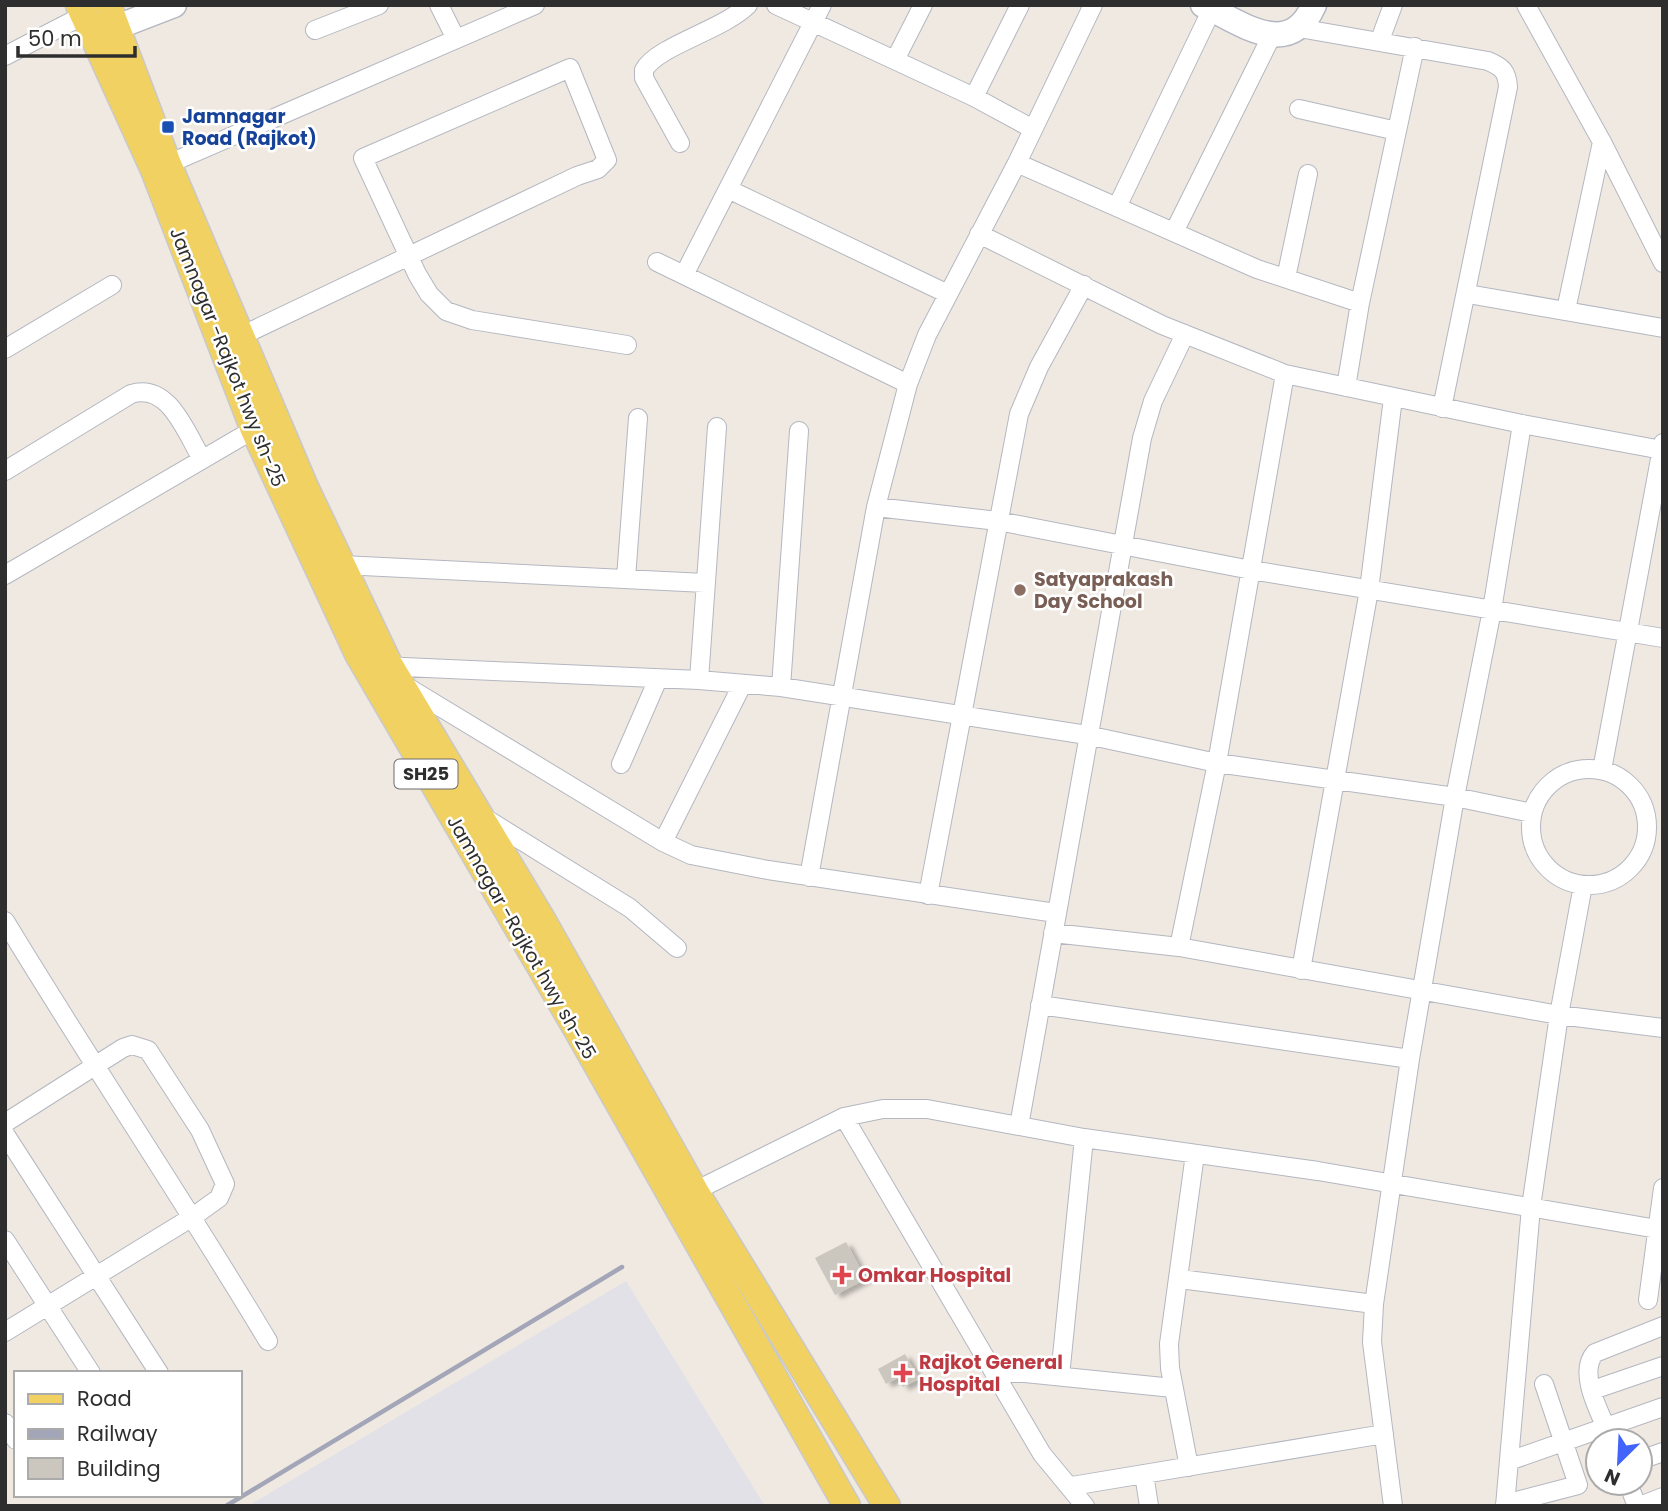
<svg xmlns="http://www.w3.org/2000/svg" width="1668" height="1511" font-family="Poppins,sans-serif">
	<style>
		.industrial { fill: #e3e1e8 }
		.building { fill: #cbc7bf; filter: url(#shadow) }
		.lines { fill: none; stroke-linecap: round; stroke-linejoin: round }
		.minor-casing { stroke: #b4b7c1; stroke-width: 20 }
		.secondary-casing { stroke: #b4b7c1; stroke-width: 27 }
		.primary-casing { stroke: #c9c9c9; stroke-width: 29 }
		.minor { stroke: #fff; stroke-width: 18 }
		.secondary { stroke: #fff; stroke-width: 24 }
		.primary { stroke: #f2d163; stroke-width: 26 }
		.rail { stroke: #a3a6b8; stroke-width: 4.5 }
		.transit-dot { fill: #1a4fb4; stroke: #fff; stroke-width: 2.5 }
		.education-dot { fill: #8d6e63; stroke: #fff; stroke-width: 2.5 }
		.health-dot { fill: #e0444e; stroke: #fff; stroke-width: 2.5 }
		.labels { text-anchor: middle; stroke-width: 5; stroke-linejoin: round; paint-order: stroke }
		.shield { fill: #fff; stroke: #6d6d6d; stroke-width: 2 }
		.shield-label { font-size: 18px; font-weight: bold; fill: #2e2e2e }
		.transit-label { font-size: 19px; font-weight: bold; fill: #164399; stroke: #fff; text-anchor: start }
		.street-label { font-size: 19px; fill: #2e2e2e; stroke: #fff }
		.education-label { font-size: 19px; font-weight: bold; fill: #785e54; stroke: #fff; text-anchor: start }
		.health-label { font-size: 19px; font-weight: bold; fill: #be3a42; stroke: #fff; text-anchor: start }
	</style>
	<defs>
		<filter id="shadow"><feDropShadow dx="6" dy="3.5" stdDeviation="2" flood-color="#0004"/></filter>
	</defs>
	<rect width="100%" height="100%" fill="#efe9e1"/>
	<!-- industrial -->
	<path class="industrial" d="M 626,1281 L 765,1506 L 248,1506 Z"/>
	<!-- building -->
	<path class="building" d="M 846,1242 L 866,1279 L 835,1295 L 815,1258 Z
		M 905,1354 L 919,1379 L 903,1387 L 898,1378 L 886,1384 L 878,1369 Z"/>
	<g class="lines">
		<defs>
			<path id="minor" d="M 439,5 L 456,39
				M 776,5 L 974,97 L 1033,129
				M 1526,5 L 1602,142 L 1663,263
				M 1299,28 L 1488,61 C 1502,67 1507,71 1508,87 L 1442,408
				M 315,30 L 379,5
				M 1380,40 L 1393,5
				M 5,56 L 84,15
				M 895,60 L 923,5
				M 974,97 L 1020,5
				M 1299,109 L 1397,131
				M 680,143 L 644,78 L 644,70 C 657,46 723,30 748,5
				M 1017,163 L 1257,269 L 1360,303
				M 168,164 L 535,5
				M 730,190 L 948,294
				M 1117,207 L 1212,9
				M 1174,232 L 1271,37
				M 979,234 L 1162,325 L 1285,374 L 1522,424 L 1662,450
				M 657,262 L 908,384
				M 684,275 L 822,5
				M 1286,278 L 1308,174
				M 1468,294 L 1663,328
				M 1566,310 L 1602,142
				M 241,336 L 577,176 L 598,169 L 607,160 L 570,68 L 363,158 L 417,274 L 429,294 L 446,311 L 472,320 L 627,345
				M 5,349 L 112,285
				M 1346,387 L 1360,303 L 1415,47
				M 5,471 L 131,394 C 169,382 186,433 202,459
				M 876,507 L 998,521 L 1251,570 L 1663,638
				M 342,565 L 705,583
				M 5,575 L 263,424
				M 626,578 L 638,418
				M 382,666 L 699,680 L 781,687 L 1087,735 L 1217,763 L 1455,797 L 1532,813
				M 699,680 L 717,427
				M 404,685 L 663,842 L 691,855 L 768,870 L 1056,913
				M 781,687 L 799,431
				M 621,764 L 658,679
				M1531 827a58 58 0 1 1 116 0a58 58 0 1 1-116 0Z
				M 1602,770 L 1663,443
				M 485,818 L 630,908 L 677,948
				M 663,842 L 742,685
				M 809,877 L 876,507 L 908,384 L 927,335 L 1017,163 L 1093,5
				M 928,895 L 1019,414 L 1039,367 L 1084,285
				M 5,921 C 91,1063 183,1199 268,1341
				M 1053,933 L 1179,947 L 1559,1015 L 1663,1028
				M 1179,947 L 1217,763 L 1285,374
				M 1301,970 L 1369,590 L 1393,398
				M 1040,1005 L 1410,1059
				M 844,1117 L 1042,1454 L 1085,1506
				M 5,1123 L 123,1048 L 132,1045 L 148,1050 L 200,1130 L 225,1184 L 219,1198 L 194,1216 L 5,1332
				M 1019,1126 L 1142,438 L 1153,401 L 1185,334
				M 5,1134 L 159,1373
				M 685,1196 L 844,1117 L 883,1109 L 927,1109 L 1084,1138 L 1318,1171 L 1663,1230
				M 5,1240 L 91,1373
				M 1180,1279 L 1374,1304
				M 1648,1300 L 1663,1188
				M 994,1373 L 1025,1373 L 1173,1388
				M 1060,1376 L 1084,1138
				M 1593,1390 L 1663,1366
				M 5,1423 L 16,1440
				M 1612,1441 C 1603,1418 1576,1374 1595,1353 L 1663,1326
				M 1640,1460 L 1663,1452
				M 1509,1461 L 1663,1407
				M 1189,1467 L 1170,1368 L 1169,1344 L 1195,1154
				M 1144,1474 L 1149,1506
				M 1628,1483 L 1637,1506
				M 1072,1486 L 1384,1434
				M 1505,1504 L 1578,1485 L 1544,1384
				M 1393,1506 L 1372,1342 L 1374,1304 L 1410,1059 L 1455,797 L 1492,610 L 1522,424
				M 1505,1506 L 1531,1207 L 1559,1015 L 1583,885
				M 1640,1506 L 1663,1497"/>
			<path id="secondary" d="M 1203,5 C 1241,23 1289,61 1314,5
				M 99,34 L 174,5"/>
			<path id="primary" d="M 79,5 L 154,170 L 254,430 L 358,654 L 576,1028 L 847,1506
				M 108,5 L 168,164 L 305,487 L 389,664 L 543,921 L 695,1191 L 887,1506"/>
		</defs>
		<!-- minor casing -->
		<use href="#minor" class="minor-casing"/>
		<!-- secondary casing -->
		<use href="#secondary" class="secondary-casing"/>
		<!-- primary casing -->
		<use href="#primary" class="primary-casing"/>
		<!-- minor -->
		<use href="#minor" class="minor"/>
		<!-- secondary -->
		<use href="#secondary" class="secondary"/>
		<!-- primary -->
		<use href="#primary" class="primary"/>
		<!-- rail -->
		<path class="rail" d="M 226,1506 L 622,1267"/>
	</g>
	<!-- markers -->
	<rect class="transit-dot" x="161" y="120" width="14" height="14" rx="3.5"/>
	<circle class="education-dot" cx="1020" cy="590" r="7"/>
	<g class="health-dot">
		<path d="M838.5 1264.5h7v7h7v7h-7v7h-7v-7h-7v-7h7z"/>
		<path d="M899.5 1362.5h7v7h7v7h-7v7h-7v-7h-7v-7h7z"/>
	</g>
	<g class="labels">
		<!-- shield labels -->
		<rect class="shield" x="394.5" y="759.5" width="63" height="29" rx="5"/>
		<g class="shield-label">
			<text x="426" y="780">SH25</text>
		</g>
		<!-- transit labels -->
		<g class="transit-label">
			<text x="182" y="123">Jamnagar<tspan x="182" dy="22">Road (Rajkot)</tspan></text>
		</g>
		<!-- street labels -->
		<g class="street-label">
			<text transform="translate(228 357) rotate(68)" y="7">Jamnagar -Rajkot hwy sh-25</text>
			<text transform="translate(522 937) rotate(60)" y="7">Jamnagar -Rajkot hwy sh-25</text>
		</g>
		<!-- education labels -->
		<g class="education-label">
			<text x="1034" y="586">Satyaprakash<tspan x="1034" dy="22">Day School</tspan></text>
		</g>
		<!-- health labels -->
		<g class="health-label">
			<text x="858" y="1282">Omkar Hospital</text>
			<text x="919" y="1369">Rajkot General<tspan x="919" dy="22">Hospital</tspan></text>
		</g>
	</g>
	<!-- border -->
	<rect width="1668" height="1511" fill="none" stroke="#2e2e2e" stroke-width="14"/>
	<!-- legend -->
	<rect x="14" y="1371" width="228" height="126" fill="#ffffff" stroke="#ababab" stroke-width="2"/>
	<rect x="28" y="1394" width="35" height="10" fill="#f2d163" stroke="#ababab" stroke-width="2"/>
	<text x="77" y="1406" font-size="21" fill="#2e2e2e">Road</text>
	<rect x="28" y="1429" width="35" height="10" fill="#a3a6b8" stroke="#ababab" stroke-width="2"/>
	<text x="77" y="1441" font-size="21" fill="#2e2e2e">Railway</text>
	<rect x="28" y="1458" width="35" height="21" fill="#cbc7bf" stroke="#ababab" stroke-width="2"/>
	<text x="77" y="1476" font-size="21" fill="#2e2e2e">Building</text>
	<!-- north arrow -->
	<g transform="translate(1619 1462) rotate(204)"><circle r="33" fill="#ffffff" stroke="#ababab" stroke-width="2"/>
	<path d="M0-5L12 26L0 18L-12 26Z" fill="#4264fb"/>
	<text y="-10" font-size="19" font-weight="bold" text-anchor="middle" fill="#2e2e2e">N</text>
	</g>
	<!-- scale -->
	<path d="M18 46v10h117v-10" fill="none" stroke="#2e2e2e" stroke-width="3.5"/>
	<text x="28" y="46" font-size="21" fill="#2e2e2e" stroke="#ffffff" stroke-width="5" paint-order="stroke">50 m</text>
</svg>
